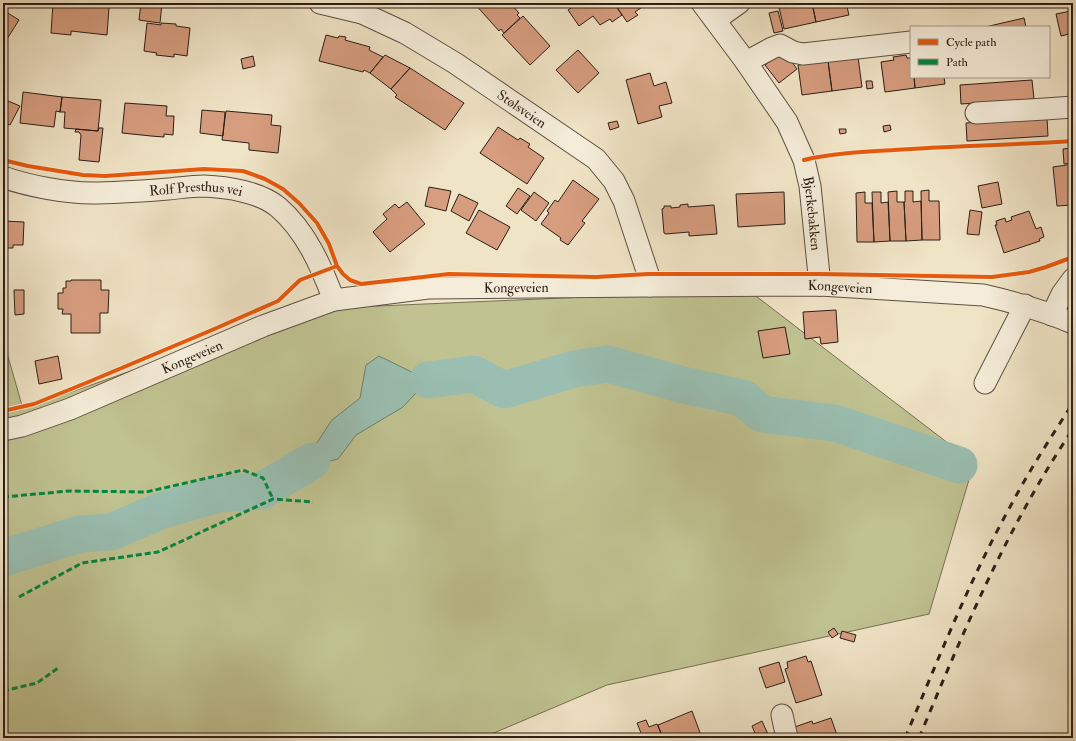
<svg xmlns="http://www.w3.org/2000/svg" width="1076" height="741" font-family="'IM FELL Double Pica',serif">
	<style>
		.green { fill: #c0c291; stroke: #767054 }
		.water { fill: #9abfb2; stroke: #6e7f74 }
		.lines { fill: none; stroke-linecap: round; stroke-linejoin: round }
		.river { stroke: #9abfb2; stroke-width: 37 }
		.building { fill: #d69d7f; stroke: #2d1e16 }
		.minor-casing { stroke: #5e5042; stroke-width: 23 }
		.minor { stroke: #f5edda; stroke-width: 21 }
		.rail { stroke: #2d1e16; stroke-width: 3; stroke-dasharray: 7 7; stroke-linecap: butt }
		.quiet { stroke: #00873e; stroke-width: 3; stroke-dasharray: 6 3; stroke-linecap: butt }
		.cycleway-casing { stroke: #f5edda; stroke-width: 6 }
		.cycleway { stroke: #e8590c; stroke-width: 4 }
		.labels { text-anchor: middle; stroke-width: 3; stroke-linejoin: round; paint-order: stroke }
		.street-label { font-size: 14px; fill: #2d1e16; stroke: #f5edda }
	</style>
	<rect width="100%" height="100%" fill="#f0e4c6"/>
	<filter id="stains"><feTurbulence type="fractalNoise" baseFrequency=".005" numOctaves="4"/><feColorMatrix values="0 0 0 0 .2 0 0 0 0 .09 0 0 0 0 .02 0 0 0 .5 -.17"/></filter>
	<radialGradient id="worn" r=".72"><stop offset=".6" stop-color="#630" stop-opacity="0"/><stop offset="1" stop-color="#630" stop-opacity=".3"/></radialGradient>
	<!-- green -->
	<path class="green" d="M 748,290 L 974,463 L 929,614 L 607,685 L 482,738 L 3,738 L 3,339 L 23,409 L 216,341 L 332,308 Z"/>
	<!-- water -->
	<path class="water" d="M 379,356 L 428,380 L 403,407 L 356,435 L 338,459 L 314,465 L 308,456 L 332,420 L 360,398 L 366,365 Z"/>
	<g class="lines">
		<!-- river -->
		<path class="river" d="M 428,380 L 474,374 L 504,390 L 574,369 L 608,364 L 683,385 L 743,398 L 762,414 L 835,423 L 959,465
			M 3,558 L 80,534 L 111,532 L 160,511 L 219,494 L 261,491 L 312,461"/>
	</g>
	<!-- building -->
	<path class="building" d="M 53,3 L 73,3 L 73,5 L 109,7 L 107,35 L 71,31 L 71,35 L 51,33 Z
		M 109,3 L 118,3 L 119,4 L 110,7 Z
		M 141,3 L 162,3 L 160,23 L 139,20 Z
		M 474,3 L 510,3 L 519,13 L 517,15 L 520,18 L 504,33 L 501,29 L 499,31 Z
		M 578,3 L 614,3 L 622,15 L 612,22 L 610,19 L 600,25 L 593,16 L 579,26 L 568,10 Z
		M 614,3 L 643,3 L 645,5 L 635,12 L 638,15 L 627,22 Z
		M 778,3 L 812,3 L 816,22 L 784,29 Z
		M 812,3 L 846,3 L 849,15 L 816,22 Z
		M 3,10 L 19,20 L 7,39 L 3,36 Z
		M 778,11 L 783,31 L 774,33 L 769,13 Z
		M 1071,11 L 1073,18 L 1073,33 L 1061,36 L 1056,14 Z
		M 523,16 L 550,46 L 530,65 L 502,35 Z
		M 1024,18 L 1026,27 L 985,27 Z
		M 147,23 L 161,25 L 161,23 L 176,24 L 176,26 L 190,28 L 187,56 L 174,54 L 174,57 L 156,55 L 157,53 L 144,51 Z
		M 326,35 L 338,38 L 339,36 L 346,37 L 345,40 L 370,47 L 369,50 L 383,57 L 370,73 L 364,70 L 363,72 L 319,61 Z
		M 578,50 L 599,73 L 578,93 L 556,70 Z
		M 784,51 L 797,69 L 779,83 L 765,65 Z
		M 385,55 L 410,68 L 391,89 L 370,73 Z
		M 906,55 L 907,58 L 911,58 L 911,77 L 914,77 L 915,88 L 885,92 L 881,62 L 894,60 L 893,57 Z
		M 253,56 L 255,66 L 243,69 L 241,59 Z
		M 858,57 L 862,87 L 832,91 L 828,61 Z
		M 828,61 L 832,91 L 802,95 L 798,65 Z
		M 410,68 L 464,103 L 445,130 L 395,97 L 397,95 L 391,89 Z
		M 650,73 L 654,86 L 666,82 L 672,103 L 659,106 L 662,117 L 638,124 L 626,80 Z
		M 914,77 L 944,77 L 945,84 L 915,88 Z
		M 1032,80 L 1034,99 L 961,104 L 960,85 Z
		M 866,81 L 872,81 L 873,88 L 867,89 Z
		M 23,92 L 62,97 L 60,112 L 56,111 L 54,127 L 20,123 Z
		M 62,97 L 101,100 L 98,131 L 64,128 L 65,112 L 60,112 Z
		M 8,101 L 20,106 L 10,125 L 3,122 L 3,110 Z
		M 125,103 L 167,106 L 166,116 L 174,116 L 173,135 L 164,134 L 164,137 L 151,136 L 122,133 Z
		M 202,110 L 225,112 L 223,136 L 200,133 Z
		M 226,111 L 272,115 L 271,125 L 281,126 L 278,153 L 249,150 L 249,143 L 222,140 Z
		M 1047,118 L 1048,136 L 967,141 L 966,123 Z
		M 617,121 L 619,127 L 610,130 L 608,123 Z
		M 890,125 L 891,130 L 884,132 L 883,126 Z
		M 498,127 L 518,140 L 520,138 L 530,144 L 528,147 L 544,158 L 527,184 L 480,153 Z
		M 99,128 L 103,128 L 99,162 L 79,160 L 81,135 L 79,132 L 75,132 L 76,129 L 98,131 Z
		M 839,129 L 846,129 L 846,133 L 840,134 Z
		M 1073,148 L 1073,163 L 1064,164 L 1063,149 Z
		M 1073,164 L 1073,205 L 1057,206 L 1053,167 Z
		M 573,180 L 599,199 L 582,221 L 585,223 L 568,245 L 560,240 L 561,238 L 541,224 L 549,213 L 547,211 L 555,200 L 558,202 Z
		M 998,182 L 1002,204 L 982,208 L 978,186 Z
		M 429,187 L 451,191 L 446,211 L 425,206 Z
		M 518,188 L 530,196 L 517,214 L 506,206 Z
		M 929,190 L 929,201 L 939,201 L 940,240 L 922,240 L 921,191 Z
		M 897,191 L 897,202 L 904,202 L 906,241 L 890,241 L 888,192 Z
		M 905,191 L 913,191 L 913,202 L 921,201 L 922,240 L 906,241 L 904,202 L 905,202 Z
		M 534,192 L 549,203 L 536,221 L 521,210 Z
		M 784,192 L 785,224 L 738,227 L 736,194 Z
		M 865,192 L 865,203 L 872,203 L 874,242 L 857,242 L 856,193 Z
		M 872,192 L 881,192 L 881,203 L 888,202 L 890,241 L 874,242 Z
		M 459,194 L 478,203 L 469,221 L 451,211 Z
		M 407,202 L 425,224 L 390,252 L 373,232 L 387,219 L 383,214 L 395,204 L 399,208 Z
		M 688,204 L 688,207 L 714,205 L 717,234 L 689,236 L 689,232 L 666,234 L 664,233 L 662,209 L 664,208 L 664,206 L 671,206 L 671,208 L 680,207 L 680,205 Z
		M 479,210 L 510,227 L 497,250 L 466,233 Z
		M 970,210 L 982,212 L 979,235 L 967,234 Z
		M 1029,211 L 1036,229 L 1041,227 L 1044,237 L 1039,239 L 1040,241 L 1004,253 L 995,225 L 997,225 L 996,221 L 1005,218 L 1006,222 L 1012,220 L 1011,217 Z
		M 3,221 L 24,222 L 23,245 L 13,245 L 13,248 L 3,248 Z
		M 71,280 L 101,280 L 101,290 L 109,290 L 108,313 L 100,313 L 100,333 L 71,333 L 71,314 L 62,314 L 63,309 L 58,309 L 58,293 L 63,293 L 63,288 L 66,288 L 66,281 L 71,281 Z
		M 14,290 L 24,290 L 24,314 L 15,315 Z
		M 836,310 L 838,342 L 821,344 L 820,337 L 805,339 L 803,312 Z
		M 785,327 L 790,354 L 763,358 L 758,331 Z
		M 58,356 L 62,379 L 39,384 L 35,361 Z
		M 834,628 L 838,634 L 832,638 L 828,632 Z
		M 842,631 L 856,635 L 854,642 L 840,638 Z
		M 806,656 L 808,662 L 811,661 L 822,695 L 796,703 L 785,669 L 788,668 L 787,662 Z
		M 779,662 L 785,682 L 766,688 L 759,668 Z
		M 692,711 L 702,738 L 663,738 L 658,725 Z
		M 831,718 L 838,738 L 792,738 L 789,729 L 812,721 L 813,724 Z
		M 646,720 L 649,727 L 657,724 L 663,738 L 643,738 L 637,723 Z
		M 762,721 L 767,732 L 770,738 L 757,738 L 752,726 Z"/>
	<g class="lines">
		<defs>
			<g id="minor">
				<path id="s1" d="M 320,3 L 362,13 L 405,33 L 455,63 L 596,159 L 614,181 L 624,201 L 648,274 L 650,286"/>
				<path id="s2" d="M 702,3 L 746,62 L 787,122 L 804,160 L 810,186 L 820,285"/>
				<path d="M 715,20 L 739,3"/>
				<path d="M 746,62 L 772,48 L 780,45 L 793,52 L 803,54 L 911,42"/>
				<path d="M 976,113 L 1045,109 L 1073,107"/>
				<path id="s3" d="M 3,177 C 28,186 66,193 92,193 C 117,193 142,191 168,189 C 179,188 192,186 204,186 C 227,187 260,192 278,207 C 306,231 321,266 334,300"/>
				<path d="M 1052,315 L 1062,294 L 1073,279"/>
				<path d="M 985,383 L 1025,305"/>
				<path id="s4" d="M 3,430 L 22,426 L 70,409 L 263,326 L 334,300 L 428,288 L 650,286 L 820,285 L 983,295 C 1014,302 1044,311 1073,323"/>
				<path d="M 782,715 L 787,738"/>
			</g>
		</defs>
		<!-- minor casing -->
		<use href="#minor" class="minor-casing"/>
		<!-- minor -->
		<use href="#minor" class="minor"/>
		<!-- rail -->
		<path class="rail" d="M 905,738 C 938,660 969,581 1010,507 C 1029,471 1051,437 1073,403
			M 919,738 C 964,630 1007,527 1073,429"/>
		<!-- quiet -->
		<path class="quiet" d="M 3,497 L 69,491 L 146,492 L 243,470 L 263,478 L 273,499
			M 19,597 L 82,563 L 158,552 L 273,499 L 313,502
			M 3,691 L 37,683 L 58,668"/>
		<defs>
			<path id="cycleway" d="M 3,160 L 28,166 L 83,175 L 105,176 L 204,169 L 243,171 L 265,179 L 283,189 L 299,203 L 317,223 L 329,244 L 337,266 L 343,274 L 350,280 L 361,284 L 449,274 L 596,277 L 648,274 L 819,274 L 992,277 L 1029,272 L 1046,267 L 1073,257
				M 804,160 C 833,153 864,152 894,150 C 954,146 1014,145 1073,141
				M 3,411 L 34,404 L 86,383 L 212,330 L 278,301 L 300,280 L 337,266"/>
		</defs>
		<!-- cycleway casing -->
		<use href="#cycleway" class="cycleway-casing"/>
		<!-- cycleway -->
		<use href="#cycleway" class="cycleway"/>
	</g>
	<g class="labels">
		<!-- street labels -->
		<g class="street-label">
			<text dy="5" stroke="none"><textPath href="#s1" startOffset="230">Stølsveien</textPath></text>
			<text dy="5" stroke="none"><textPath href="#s3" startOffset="195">Rolf Presthus vei</textPath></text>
			<text dy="5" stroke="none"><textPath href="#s2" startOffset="242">Bjerkebakken</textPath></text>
			<text dy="5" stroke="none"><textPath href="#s4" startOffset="539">Kongeveien</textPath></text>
			<text dy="5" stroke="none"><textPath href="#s4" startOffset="863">Kongeveien</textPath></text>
			<text dy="5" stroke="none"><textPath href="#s4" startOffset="203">Kongeveien</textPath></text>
		</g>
	</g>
	<!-- margin -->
	<rect width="1076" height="741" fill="none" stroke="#f0e4c6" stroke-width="16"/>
	<rect x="4" y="4" width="1068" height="733" fill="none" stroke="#2d1e16" stroke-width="2"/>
	<rect x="8" y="8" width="1060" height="725" fill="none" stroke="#2d1e16"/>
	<!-- legend -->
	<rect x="910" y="26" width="140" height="52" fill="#f5edda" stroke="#a59a8c"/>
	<rect x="918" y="39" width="20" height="6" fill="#e8590c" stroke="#a59a8c"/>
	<text x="946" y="46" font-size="12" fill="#2d1e16">Cycle path</text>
	<rect x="918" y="59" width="20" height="6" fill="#00873e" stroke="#a59a8c"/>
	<text x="946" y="66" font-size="12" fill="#2d1e16">Path</text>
	<rect width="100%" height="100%" filter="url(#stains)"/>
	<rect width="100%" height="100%" fill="url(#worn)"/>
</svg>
